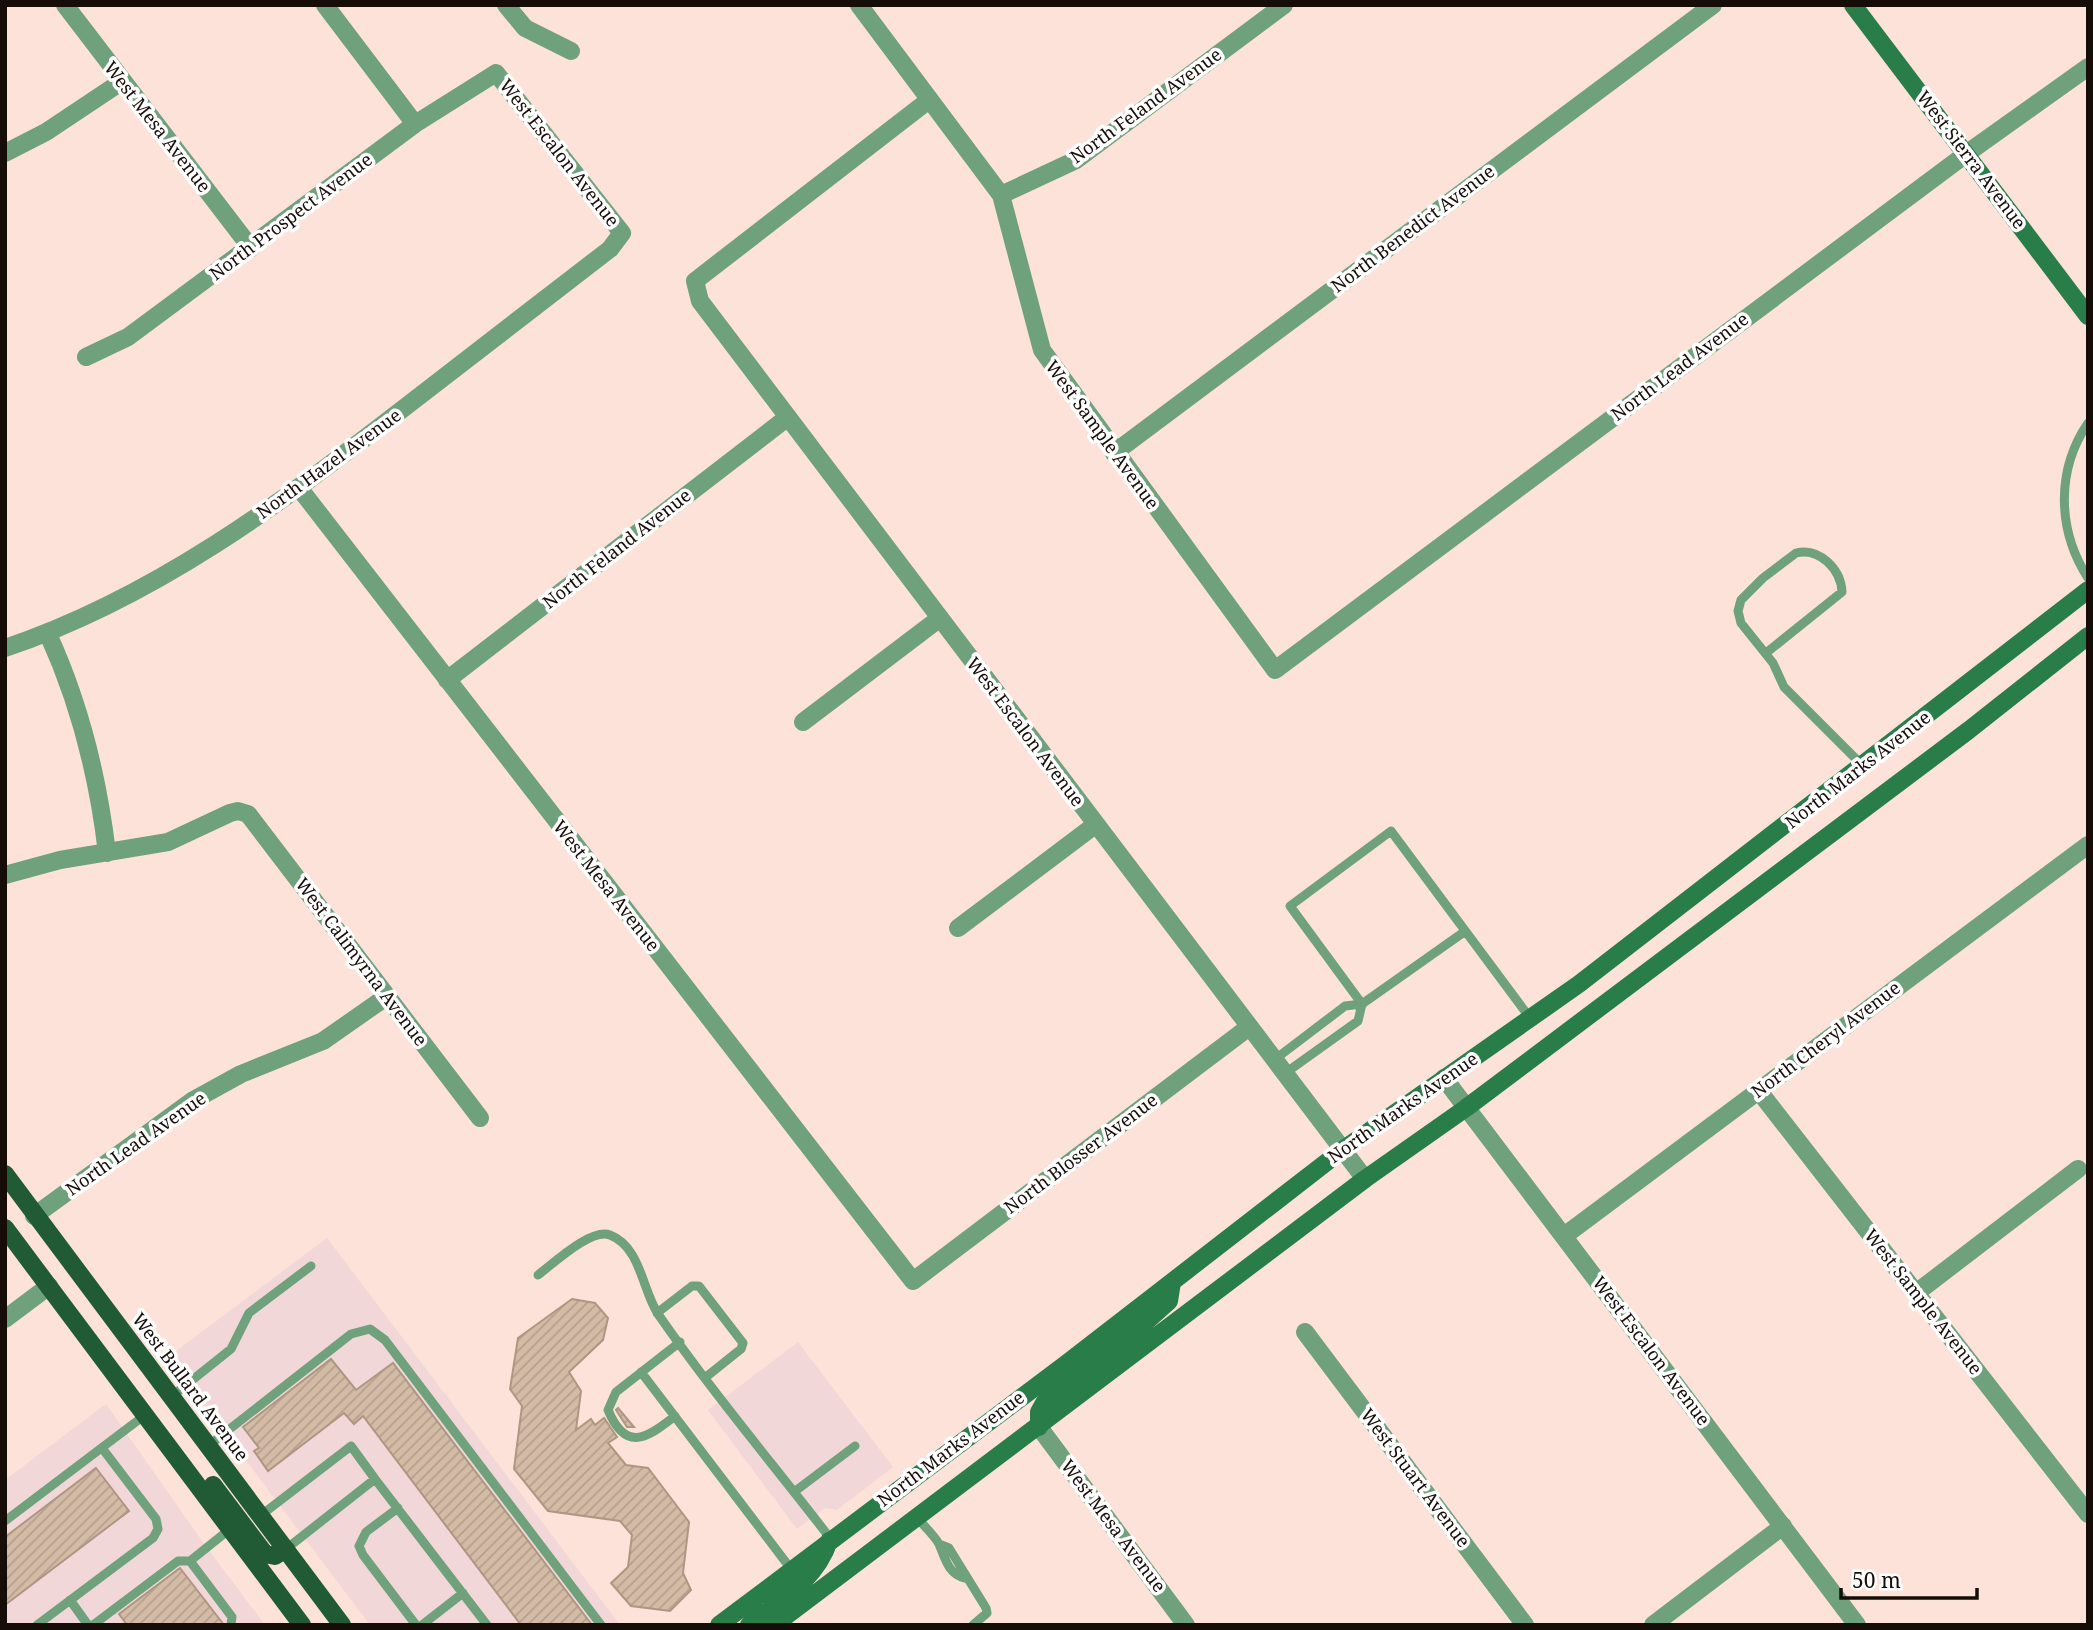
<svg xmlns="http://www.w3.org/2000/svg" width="2093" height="1630" font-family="'Noto Serif',serif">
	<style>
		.commercial { fill: #f2d7d8 }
		.building { fill: url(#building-hatch); stroke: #ae9782; stroke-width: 2 }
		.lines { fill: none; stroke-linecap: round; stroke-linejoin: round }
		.lane { stroke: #6fa17d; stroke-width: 9 }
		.street { stroke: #6fa17d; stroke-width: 18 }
		.secondary { stroke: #287d49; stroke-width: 18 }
		.primary { stroke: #215b36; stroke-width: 18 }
		.labels { text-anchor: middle; stroke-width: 7; stroke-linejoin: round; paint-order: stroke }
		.street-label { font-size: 18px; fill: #160c08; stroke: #fff }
	</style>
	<defs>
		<pattern id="building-hatch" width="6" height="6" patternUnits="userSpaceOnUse" patternTransform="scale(1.75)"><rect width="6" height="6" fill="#d3bba6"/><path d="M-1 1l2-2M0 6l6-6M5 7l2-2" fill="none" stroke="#b4a08d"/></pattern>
	</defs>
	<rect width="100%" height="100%" fill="#fce2d8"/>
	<!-- commercial -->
	<path class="commercial" d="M 327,1238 L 620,1625 L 370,1625 L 168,1357 Z
		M 798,1342 L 893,1467 L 837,1510 L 825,1508 L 797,1529 L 708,1410 Z
		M 106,1404 L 202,1541 L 265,1625 L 5,1625 L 5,1480 Z"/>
	<!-- building -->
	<path class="building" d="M 572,1299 L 595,1303 L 608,1318 L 603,1340 L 569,1372 L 581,1391 L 576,1430 L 591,1419 L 595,1425 L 604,1418 L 617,1437 L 608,1443 L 626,1465 L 648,1468 L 689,1522 L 683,1573 L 691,1590 L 670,1611 L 631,1606 L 611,1583 L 628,1567 L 632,1535 L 620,1521 L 548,1511 L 514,1469 L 522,1406 L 510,1389 L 518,1338 Z
		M 331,1359 L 356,1390 L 393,1363 L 592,1625 L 521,1625 L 363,1416 L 354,1424 L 344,1413 L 268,1471 L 254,1451 L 259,1448 L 243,1427 Z
		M 618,1408 L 634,1427 L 627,1427 L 616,1410 Z
		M 96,1468 L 129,1511 L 5,1605 L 5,1537 Z
		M 180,1568 L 224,1625 L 127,1625 L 119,1614 Z"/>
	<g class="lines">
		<!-- lane -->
		<path class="lane" d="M 2088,423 C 2056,470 2057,530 2088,578
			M 1766,653 L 1842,592 C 1841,569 1819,547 1796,553 L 1763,578 L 1741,600 L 1738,611 L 1741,623 L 1773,663 L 1784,687 L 1862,765
			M 1464,932 L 1362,1004 L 1290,906 L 1391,831 L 1530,1018
			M 1274,1060 L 1345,1006 L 1362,1004 L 1358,1021 L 1284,1074
			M 538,1275 C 554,1263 591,1228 610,1235 C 641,1247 642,1290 658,1314 C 712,1392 773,1464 830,1538
			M 657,1313 L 692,1286 L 699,1286 L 743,1343 L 741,1349 L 706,1377
			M 641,1372 L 791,1569
			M 171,1397 L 231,1349 L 249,1313 L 311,1266
			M 675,1416 C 647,1438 626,1453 608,1410 L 616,1392 L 680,1342
			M 208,1446 L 351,1334 L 370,1329 L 385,1340 L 601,1625
			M 794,1492 L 855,1446
			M 398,1508 L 366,1532 L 359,1546 L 363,1555 L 416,1625
			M 260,1516 L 351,1446 L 375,1479
			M 917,1518 C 924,1526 934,1535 939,1544 C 945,1558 948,1574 965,1578
			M 5,1521 L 145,1415
			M 939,1544 L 949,1548 L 986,1608 L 987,1613 L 973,1625
			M 286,1549 L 375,1479 L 487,1625
			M 190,1561 L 232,1617 L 231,1625
			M 70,1600 L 88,1625
			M 37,1625 L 153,1538 L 158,1529 L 156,1519 L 102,1448
			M 93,1625 L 178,1561 L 190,1561 L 230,1529
			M 422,1625 L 463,1593"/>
		<!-- street -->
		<path class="street" d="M 65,5 L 251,248
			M 325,5 L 415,124
			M 506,5 L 525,28 L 571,51
			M 859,5 L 1001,195 L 1042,350 L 1275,670 L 1966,154 L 2088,67
			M 929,100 L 695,281 L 700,301 L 1365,1179
			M 5,153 L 46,132 L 121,82
			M 1001,195 L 1076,160 L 1284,5
			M 1114,453 L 1713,5
			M 300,489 L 913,1281 L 1249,1027
			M 48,634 C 80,704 98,776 107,853
			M 5,648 C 154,598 281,503 404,408 C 473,355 542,302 610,249 L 622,233 L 496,73 L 415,124 L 128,337 L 86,357
			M 447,680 L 788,417
			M 803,722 L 940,618
			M 5,875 L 60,860 L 168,842 L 230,813 L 238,811 L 248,814 L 480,1118
			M 958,928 L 1095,825
			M 1444,1078 L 1857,1625
			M 1758,1090 L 2088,1514
			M 34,1216 L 192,1101 L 241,1074 L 323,1041 L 386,997
			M 1564,1236 L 2088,845
			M 1916,1293 L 2078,1169
			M 5,1319 L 49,1286
			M 1305,1332 L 1525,1625
			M 1039,1427 L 1186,1625
			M 1653,1625 L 1783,1526"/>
		<!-- secondary -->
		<path class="secondary" d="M 1853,5 L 2088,316
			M 1039,1427 L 1039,1412 L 1044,1403 L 1139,1328 L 1169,1301 L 1172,1282
			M 719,1625 L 1066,1364 L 1341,1151 L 1579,984 L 2088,590
			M 749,1625 C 781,1600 816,1580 829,1541
			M 774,1625 L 1365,1179 L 1466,1108 L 1969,730 L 2088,636"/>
		<!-- primary -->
		<path class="primary" d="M 5,1174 L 342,1625
			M 5,1228 L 302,1625
			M 213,1485 L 265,1554 L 275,1556 L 286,1549"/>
	</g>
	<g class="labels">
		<!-- street labels -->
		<g class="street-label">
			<text transform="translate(1146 106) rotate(-36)" y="6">North Feland Avenue</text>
			<text transform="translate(157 127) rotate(52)" y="6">West Mesa Avenue</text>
			<text transform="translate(559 153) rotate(52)" y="6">West Escalon Avenue</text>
			<text transform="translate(1971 160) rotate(53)" y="6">West Sierra Avenue</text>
			<text transform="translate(291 217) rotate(-37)" y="6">North Prospect Avenue</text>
			<text transform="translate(1413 229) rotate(-37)" y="6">North Benedict Avenue</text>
			<text transform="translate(1680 367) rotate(-37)" y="6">North Lead Avenue</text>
			<text transform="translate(1102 435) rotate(54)" y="6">West Sample Avenue</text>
			<text transform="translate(329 464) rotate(-36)" y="6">North Hazel Avenue</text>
			<text transform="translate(617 549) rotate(-38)" y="6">North Feland Avenue</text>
			<text transform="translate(1025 732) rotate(53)" y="6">West Escalon Avenue</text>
			<text transform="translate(1858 770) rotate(-38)" y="6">North Marks Avenue</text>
			<text transform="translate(606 886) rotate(52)" y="6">West Mesa Avenue</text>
			<text transform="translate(361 962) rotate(53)" y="6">West Calimyrna Avenue</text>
			<text transform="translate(1826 1040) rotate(-37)" y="6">North Cheryl Avenue</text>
			<text transform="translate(1403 1108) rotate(-35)" y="6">North Marks Avenue</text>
			<text transform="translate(136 1144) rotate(-35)" y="6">North Lead Avenue</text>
			<text transform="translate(1081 1154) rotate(-37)" y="6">North Blosser Avenue</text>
			<text transform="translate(1923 1302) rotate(52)" y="6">West Sample Avenue</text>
			<text transform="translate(1651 1351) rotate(53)" y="6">West Escalon Avenue</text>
			<text transform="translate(190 1387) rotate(53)" y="6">West Bullard Avenue</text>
			<text transform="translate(951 1449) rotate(-37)" y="6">North Marks Avenue</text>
			<text transform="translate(1415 1478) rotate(53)" y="6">West Stuart Avenue</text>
			<text transform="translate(1113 1526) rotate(53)" y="6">West Mesa Avenue</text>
		</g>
	</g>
	<!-- border -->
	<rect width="2093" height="1630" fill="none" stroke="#160c08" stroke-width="14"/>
	<!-- scale -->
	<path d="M1841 1588v10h136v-10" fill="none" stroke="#160c08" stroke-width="3.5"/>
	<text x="1852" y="1588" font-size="21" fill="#160c08" stroke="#ffffff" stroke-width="5" paint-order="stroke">50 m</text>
</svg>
